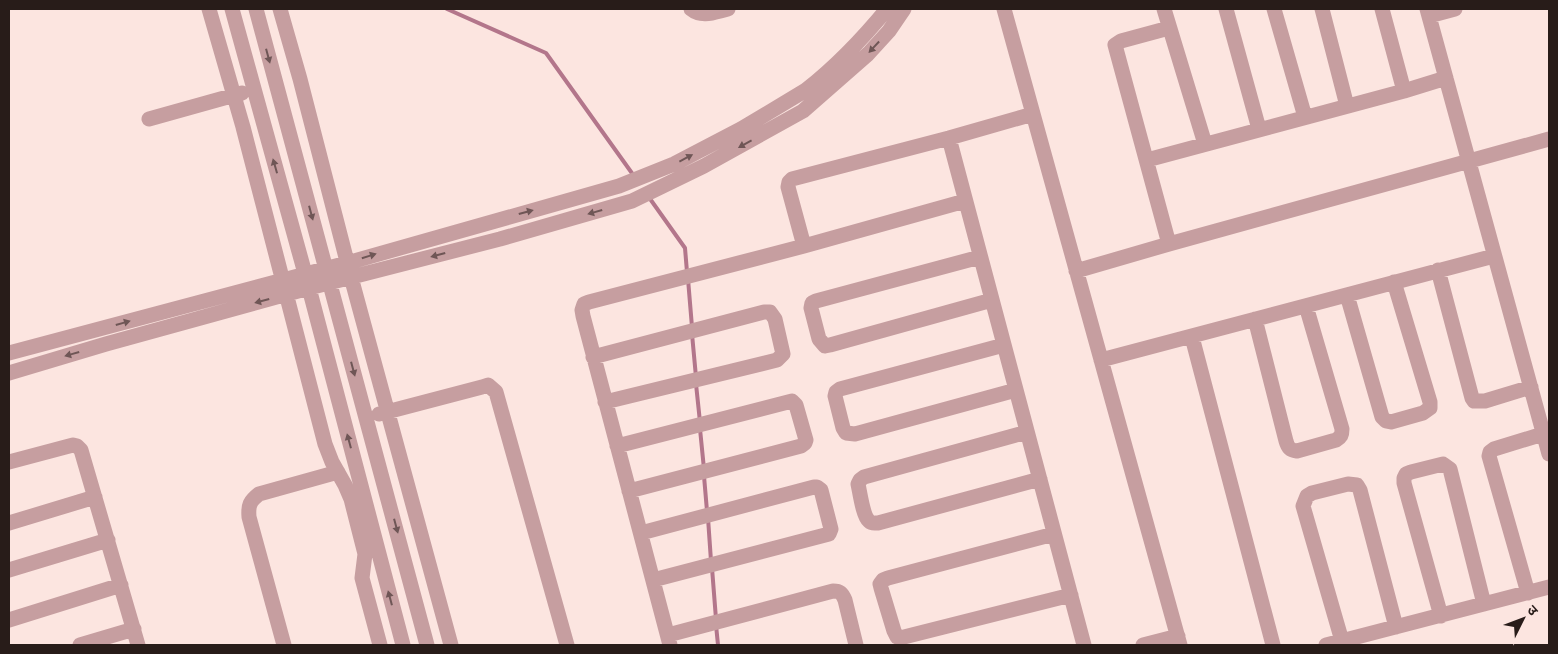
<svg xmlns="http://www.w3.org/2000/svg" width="1558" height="654" font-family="'Zilla Slab','Noto Sans Devanagari',serif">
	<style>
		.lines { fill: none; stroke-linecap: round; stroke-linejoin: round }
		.stream { stroke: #b3768b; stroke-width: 4 }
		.minor { stroke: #c69ea0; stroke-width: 15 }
		.oneway { fill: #6f5656 }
	</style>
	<rect width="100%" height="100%" fill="#fce5e0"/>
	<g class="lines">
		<!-- stream -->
		<path class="stream" d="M 447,9 L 546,53 L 634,176
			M 648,196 L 685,248 L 687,272
			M 688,279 L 692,327
			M 692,334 L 696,377
			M 696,384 L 700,422
			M 700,429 L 704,469
			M 704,476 L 707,511
			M 708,518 L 711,561
			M 712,568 L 716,619
			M 716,625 L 718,645"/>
		<!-- minor -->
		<path class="minor" d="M 209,9 L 243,127 L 325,444 L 332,462 L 345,485 L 351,499 L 365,554 L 362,578 L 380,645
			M 232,9 L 309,288 L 403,645
			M 256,9 L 427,645
			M 280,9 L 300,79 L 351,277 L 451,645
			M 691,9 C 702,18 715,12 728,9
			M 1004,9 L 1180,645
			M 1164,9 L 1205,144
			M 1226,9 L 1259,129
			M 1274,9 L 1305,117
			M 1322,9 L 1347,106
			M 1382,9 L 1404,91
			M 1427,9 L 1549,454
			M 1429,16 L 1455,9
			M 149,119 L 242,93
			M 949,138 L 1084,645
			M 1147,160 L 1404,91 L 1446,78
			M 1169,244 L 1115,45 L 1121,41 L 1169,28
			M 804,246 L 788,187 L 789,182 L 792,179 L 949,138 L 1033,114
			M 980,257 L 816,301 L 812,303 L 811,308 L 819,339 L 825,346 L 830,345 L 992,300
			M 1438,270 L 1472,398 L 1474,401 L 1485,401 L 1531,387
			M 1076,271 L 1169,244 L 1549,139
			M 1347,295 L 1382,417 L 1386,421 L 1391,422 L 1423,413 L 1430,408 L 1430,402 L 1394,282
			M 1255,319 L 1286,441 C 1288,448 1290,450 1297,451 L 1336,440 C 1341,437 1342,435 1342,429 L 1306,306
			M 1192,337 L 1273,645
			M 1004,345 L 840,389 L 836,392 L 835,396 L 843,428 L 846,433 L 855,434 L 1016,390
			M 9,353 L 347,263 L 619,186 L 674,164 L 741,129 L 806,90 C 834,68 864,37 887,9
			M 593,357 L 764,312 L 770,312 L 775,319 L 783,354 L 777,360 L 605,402
			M 1101,360 L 1494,256
			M 9,373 L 106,344 L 309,288 L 500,239 L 632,201 L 704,166 L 803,111 L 868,54 L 889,31 L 904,9
			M 379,414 L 482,387 L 488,385 L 496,392 L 567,645
			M 1027,432 L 864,477 L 860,480 L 858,484 C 860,493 863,516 869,521 C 872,524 874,523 878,523 L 1040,479
			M 617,446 L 792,401 L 796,405 L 806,440 L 805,443 L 801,446 L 629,491
			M 9,462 L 73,445 L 77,446 L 81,450 L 138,645
			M 9,523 L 95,497
			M 641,533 L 814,487 L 817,487 L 821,490 L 831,529 L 829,534 L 653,580
			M 1054,534 L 888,578 L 883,580 L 880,584 L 881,588 L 894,631 L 897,637 L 900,638 L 1071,595
			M 9,570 L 108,540
			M 1528,593 L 1489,456 L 1490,452 L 1494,449 L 1543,434
			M 1441,616 L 1404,483 L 1404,478 L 1406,474 L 1411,472 L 1443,464 L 1450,469 L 1484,604
			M 9,620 L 121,585
			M 668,635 L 833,591 C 840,591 842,593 845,600 L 856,645
			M 1342,641 L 1303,506 L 1307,496 L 1312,493 L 1348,484 L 1357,485 L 1360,490 L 1396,627
			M 80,645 L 134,629
			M 284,645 L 249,517 C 248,505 250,501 259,494 L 338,472
			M 670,645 L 583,316 L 582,310 L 584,304 L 589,302 L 804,246 L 965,201
			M 1143,645 L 1178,636
			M 1326,645 L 1549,587"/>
	</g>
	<!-- one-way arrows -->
	<defs><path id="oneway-solid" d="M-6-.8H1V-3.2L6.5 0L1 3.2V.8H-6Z" transform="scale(1.25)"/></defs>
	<g class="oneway">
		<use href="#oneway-solid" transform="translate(874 47) rotate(133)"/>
		<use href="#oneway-solid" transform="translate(268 56) rotate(75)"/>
		<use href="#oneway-solid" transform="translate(745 144) rotate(151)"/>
		<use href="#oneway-solid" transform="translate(686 158) rotate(-28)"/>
		<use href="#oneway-solid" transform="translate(275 166) rotate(-106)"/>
		<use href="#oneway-solid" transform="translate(526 212) rotate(-15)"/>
		<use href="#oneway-solid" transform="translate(595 212) rotate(164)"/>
		<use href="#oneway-solid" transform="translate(311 213) rotate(75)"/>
		<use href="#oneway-solid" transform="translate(438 255) rotate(165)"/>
		<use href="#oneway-solid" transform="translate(369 256) rotate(-17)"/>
		<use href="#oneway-solid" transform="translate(262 301) rotate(165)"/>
		<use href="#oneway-solid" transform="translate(123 323) rotate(-16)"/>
		<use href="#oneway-solid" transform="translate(72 354) rotate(164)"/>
		<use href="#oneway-solid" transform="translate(353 369) rotate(75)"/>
		<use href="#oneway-solid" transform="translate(349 441) rotate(-105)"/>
		<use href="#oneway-solid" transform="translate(396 526) rotate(75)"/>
		<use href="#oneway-solid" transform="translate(390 598) rotate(-105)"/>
	</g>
	<!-- border -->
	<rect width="1558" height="654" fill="none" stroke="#281c19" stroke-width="20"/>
	<!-- north arrow -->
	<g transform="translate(1523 619) rotate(48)" stroke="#fce5e0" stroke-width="4" paint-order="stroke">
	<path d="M0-4L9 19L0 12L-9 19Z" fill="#281c19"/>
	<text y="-8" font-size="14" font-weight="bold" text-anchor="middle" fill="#281c19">उ</text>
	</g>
</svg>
